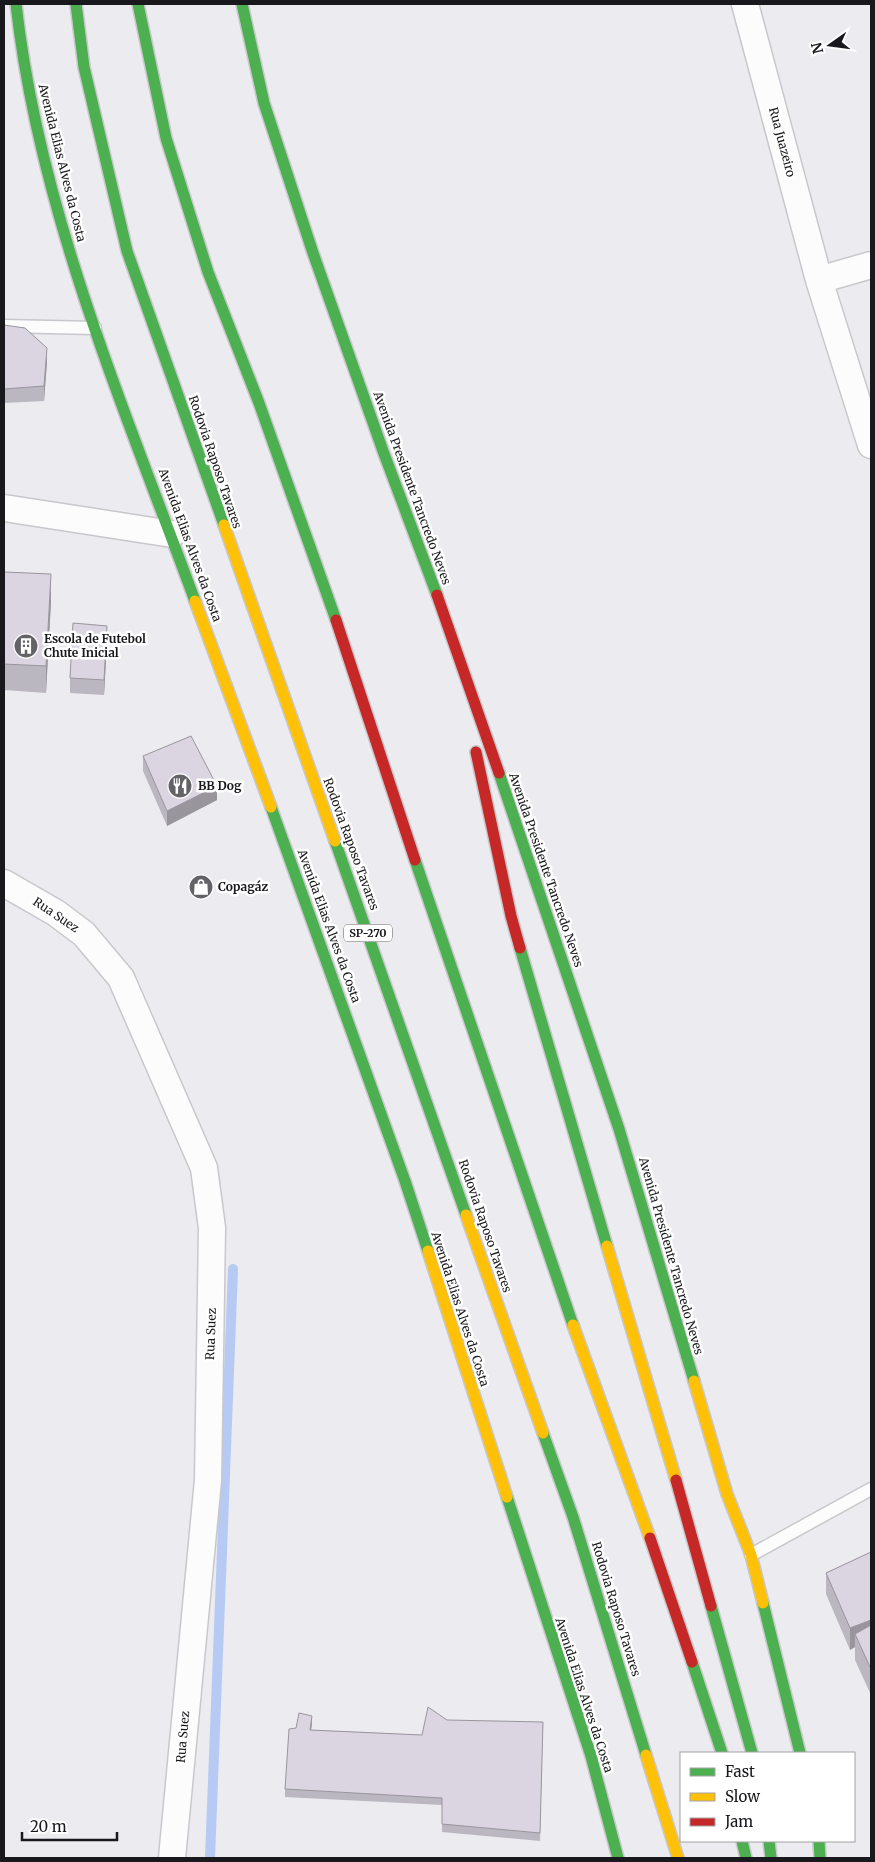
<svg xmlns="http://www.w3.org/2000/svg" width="875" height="1862" font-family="Merriweather,serif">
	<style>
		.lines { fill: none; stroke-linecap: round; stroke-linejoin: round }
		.stream { stroke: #b6caf4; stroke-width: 10 }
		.lane-casing { stroke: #c8c8cc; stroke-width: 15 }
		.street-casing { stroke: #c8c8cc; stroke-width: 29 }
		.fast-casing { stroke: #c8c8cc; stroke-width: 14 }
		.slow-casing { stroke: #c8c8cc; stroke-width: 14 }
		.jam-casing { stroke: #c8c8cc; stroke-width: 14 }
		.lane { stroke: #fcfcfd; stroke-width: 12 }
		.street { stroke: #fcfcfd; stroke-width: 26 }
		.fast { stroke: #4caf50; stroke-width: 11 }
		.slow { stroke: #ffc107; stroke-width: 11 }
		.jam { stroke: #c62828; stroke-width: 11 }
		.wall { fill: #bbb7c1 }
		.shaded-wall { fill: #99959d }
		.building { fill: #dad5e0; stroke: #99959d }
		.labels { text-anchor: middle; stroke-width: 5; stroke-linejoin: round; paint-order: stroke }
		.shield { fill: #fff; stroke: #5e5e61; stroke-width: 1 }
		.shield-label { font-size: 11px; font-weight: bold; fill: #19191d }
		.street-label { font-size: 12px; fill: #19191d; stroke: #fff }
		.poi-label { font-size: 12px; font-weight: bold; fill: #19191d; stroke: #fff; text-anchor: start }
	</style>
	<rect width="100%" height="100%" fill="#ebebf0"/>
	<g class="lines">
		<!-- stream -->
		<path class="stream" d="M 210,1858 L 233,1269"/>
		<defs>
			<path id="lane" d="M 4,326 L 95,328
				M 751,1555 L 871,1489"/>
			<path id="street" d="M 745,4 L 819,280 L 871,445
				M 819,280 L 871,265
				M 4,508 L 172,534
				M 4,883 L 56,913 L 84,934 L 121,978 L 204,1168 L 212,1228 L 208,1480 L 172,1858"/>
			<path id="fast" d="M 16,4 C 39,211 124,407 195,601
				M 76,4 L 84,67 L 127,251 L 224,525
				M 138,4 L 166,138 L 208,272 L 259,403 L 336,620
				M 242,4 L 264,103 L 313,253 L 383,451 L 437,595
				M 499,773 L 619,1129 L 694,1381
				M 271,807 L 405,1181 L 428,1251
				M 335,841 L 466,1215
				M 415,860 L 573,1325
				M 520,948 L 607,1246
				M 543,1433 L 573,1517 L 646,1755
				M 507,1497 L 591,1756 L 618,1858
				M 763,1603 L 800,1753
				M 711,1606 L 752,1753
				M 692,1662 L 722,1753
				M 742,1841 L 746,1858
				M 769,1841 L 771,1858
				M 819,1841 L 820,1858"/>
			<path id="slow" d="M 224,525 L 335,841
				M 195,601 L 271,807
				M 466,1215 L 543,1433
				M 607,1246 L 676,1480
				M 428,1251 L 507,1497
				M 573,1325 L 650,1538
				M 694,1381 L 727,1494 L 751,1555 L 763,1603
				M 646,1755 L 678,1858"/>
			<path id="jam" d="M 437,595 L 499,773
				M 336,620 L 415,860
				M 476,752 L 511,916 L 520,948
				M 676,1480 L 711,1606
				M 650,1538 L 692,1662"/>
		</defs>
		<!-- lane casing -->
		<use href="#lane" class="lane-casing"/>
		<!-- street casing -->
		<use href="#street" class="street-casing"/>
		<!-- fast casing -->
		<use href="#fast" class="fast-casing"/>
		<!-- slow casing -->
		<use href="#slow" class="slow-casing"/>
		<!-- jam casing -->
		<use href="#jam" class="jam-casing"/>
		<!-- lane -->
		<use href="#lane" class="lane"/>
		<!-- street -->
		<use href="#street" class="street"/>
		<!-- fast -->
		<use href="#fast" class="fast"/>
		<!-- slow -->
		<use href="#slow" class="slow"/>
		<!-- jam -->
		<use href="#jam" class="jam"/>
	</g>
	<!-- wall -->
	<path class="wall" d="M 4,325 L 47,362 L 44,401 L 4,403 Z
		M 4,572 L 51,601 L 46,693 L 4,690 Z
		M 107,641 L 104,695 L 70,693 L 70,678 Z
		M 143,756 L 217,800 L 167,826 L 143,771 Z
		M 871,1552 L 871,1695 L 855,1660 L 855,1647 L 850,1650 L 826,1594 L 826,1573 Z
		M 543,1722 L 540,1841 L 442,1832 L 442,1805 L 285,1797 L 285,1789 L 296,1728 L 312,1723 L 311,1730 L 422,1735 Z"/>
	<!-- shaded-wall -->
	<path class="shaded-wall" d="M 47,348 L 47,362 L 44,401 L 44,386 Z
		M 51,574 L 51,601 L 46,693 L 46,666 Z
		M 107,626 L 107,641 L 104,695 L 104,680 Z
		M 217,786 L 217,800 L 167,826 L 167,811 Z
		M 871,1620 L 871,1641 L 855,1634 L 855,1647 L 850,1650 L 850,1628 Z
		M 312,1716 L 312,1723 L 310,1738 L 310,1730 Z"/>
	<!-- building -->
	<path class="building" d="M 4,325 L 25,328 L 47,348 L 44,386 L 4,389 Z
		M 4,572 L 51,574 L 46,666 L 4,664 Z
		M 73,623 L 107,626 L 104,680 L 70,678 Z
		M 191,736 L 217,786 L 167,811 L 143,756 Z
		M 871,1552 L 871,1620 L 850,1628 L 826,1573 Z
		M 871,1625 L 871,1669 L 855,1634 Z
		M 428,1707 L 447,1720 L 543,1722 L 540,1833 L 442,1824 L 442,1798 L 285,1789 L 289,1729 L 296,1728 L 299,1713 L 312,1716 L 310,1730 L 422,1735 Z"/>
	<!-- icons -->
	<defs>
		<symbol id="building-disc" viewBox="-11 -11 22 22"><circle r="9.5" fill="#626267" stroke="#fff"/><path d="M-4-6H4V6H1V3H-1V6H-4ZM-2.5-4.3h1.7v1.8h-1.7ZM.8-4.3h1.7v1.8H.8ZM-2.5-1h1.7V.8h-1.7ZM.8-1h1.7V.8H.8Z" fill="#fff"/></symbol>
		<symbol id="restaurant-disc" viewBox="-11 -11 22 22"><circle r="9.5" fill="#626267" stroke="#fff"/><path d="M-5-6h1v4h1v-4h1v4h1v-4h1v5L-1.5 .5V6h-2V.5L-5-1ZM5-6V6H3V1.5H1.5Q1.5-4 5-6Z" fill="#fff"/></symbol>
		<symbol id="shop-disc" viewBox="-11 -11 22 22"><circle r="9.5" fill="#626267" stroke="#fff"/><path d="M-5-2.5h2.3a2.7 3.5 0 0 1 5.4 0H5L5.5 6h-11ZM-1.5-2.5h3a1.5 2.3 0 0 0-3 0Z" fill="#fff"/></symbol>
	</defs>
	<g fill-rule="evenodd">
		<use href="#building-disc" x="12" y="632" width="28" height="28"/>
		<use href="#restaurant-disc" x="166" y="772" width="28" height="28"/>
		<use href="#shop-disc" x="187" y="873" width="28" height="28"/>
	</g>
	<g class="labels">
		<!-- shield labels -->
		<rect class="shield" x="344" y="924.5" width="48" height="17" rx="4"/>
		<g class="shield-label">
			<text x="368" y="937">SP-270</text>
		</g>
		<!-- street labels -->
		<g class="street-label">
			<text transform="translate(782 142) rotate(75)" y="4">Rua Juazeiro</text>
			<text transform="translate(62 163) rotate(76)" y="4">Avenida Elias Alves da Costa</text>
			<text transform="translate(215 462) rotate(71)" y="4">Rodovia Raposo Tavares</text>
			<text transform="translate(412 488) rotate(70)" y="4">Avenida Presidente Tancredo Neves</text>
			<text transform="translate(190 545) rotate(70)" y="4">Avenida Elias Alves da Costa</text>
			<text transform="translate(351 844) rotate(70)" y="4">Rodovia Raposo Tavares</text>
			<text transform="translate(546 870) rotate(71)" y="4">Avenida Presidente Tancredo Neves</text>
			<text transform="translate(56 915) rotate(34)" y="4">Rua Suez</text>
			<text transform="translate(329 926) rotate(70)" y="4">Avenida Elias Alves da Costa</text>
			<text transform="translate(485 1226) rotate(71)" y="4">Rodovia Raposo Tavares</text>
			<text transform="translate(671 1256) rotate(74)" y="4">Avenida Presidente Tancredo Neves</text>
			<text transform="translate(460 1309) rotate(72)" y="4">Avenida Elias Alves da Costa</text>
			<text transform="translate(211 1334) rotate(-88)" y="4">Rua Suez</text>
			<text transform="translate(616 1609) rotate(73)" y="4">Rodovia Raposo Tavares</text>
			<text transform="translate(584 1695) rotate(72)" y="4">Avenida Elias Alves da Costa</text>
			<text transform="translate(183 1737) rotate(-85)" y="4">Rua Suez</text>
		</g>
		<!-- poi labels -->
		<g class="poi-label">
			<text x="44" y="643">Escola de Futebol<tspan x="44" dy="14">Chute Inicial</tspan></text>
			<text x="198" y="790">BB Dog</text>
			<text x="218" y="891">Copagáz</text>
		</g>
	</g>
	<!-- border -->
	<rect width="875" height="1862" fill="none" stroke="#19191d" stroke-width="10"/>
	<!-- legend -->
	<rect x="680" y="1752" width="175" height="90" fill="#ffffff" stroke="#a3a3a5"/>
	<rect x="690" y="1768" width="25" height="8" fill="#4caf50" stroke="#a3a3a5"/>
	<text x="725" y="1777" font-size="15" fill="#19191d">Fast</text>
	<rect x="690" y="1793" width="25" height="8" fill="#ffc107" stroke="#a3a3a5"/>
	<text x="725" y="1802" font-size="15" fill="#19191d">Slow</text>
	<rect x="690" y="1818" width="25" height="8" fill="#c62828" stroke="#a3a3a5"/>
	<text x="725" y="1827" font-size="15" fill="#19191d">Jam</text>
	<!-- north arrow -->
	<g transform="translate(830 45) rotate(256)" stroke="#ffffff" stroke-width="4" paint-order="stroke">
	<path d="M0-4L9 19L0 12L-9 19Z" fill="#19191d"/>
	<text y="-8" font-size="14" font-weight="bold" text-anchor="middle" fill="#19191d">N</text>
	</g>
	<!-- scale -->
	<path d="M22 1832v8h95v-8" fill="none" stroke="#19191d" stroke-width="2.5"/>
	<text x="30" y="1832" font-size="15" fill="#19191d" stroke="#ffffff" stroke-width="4" paint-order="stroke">20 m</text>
</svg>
